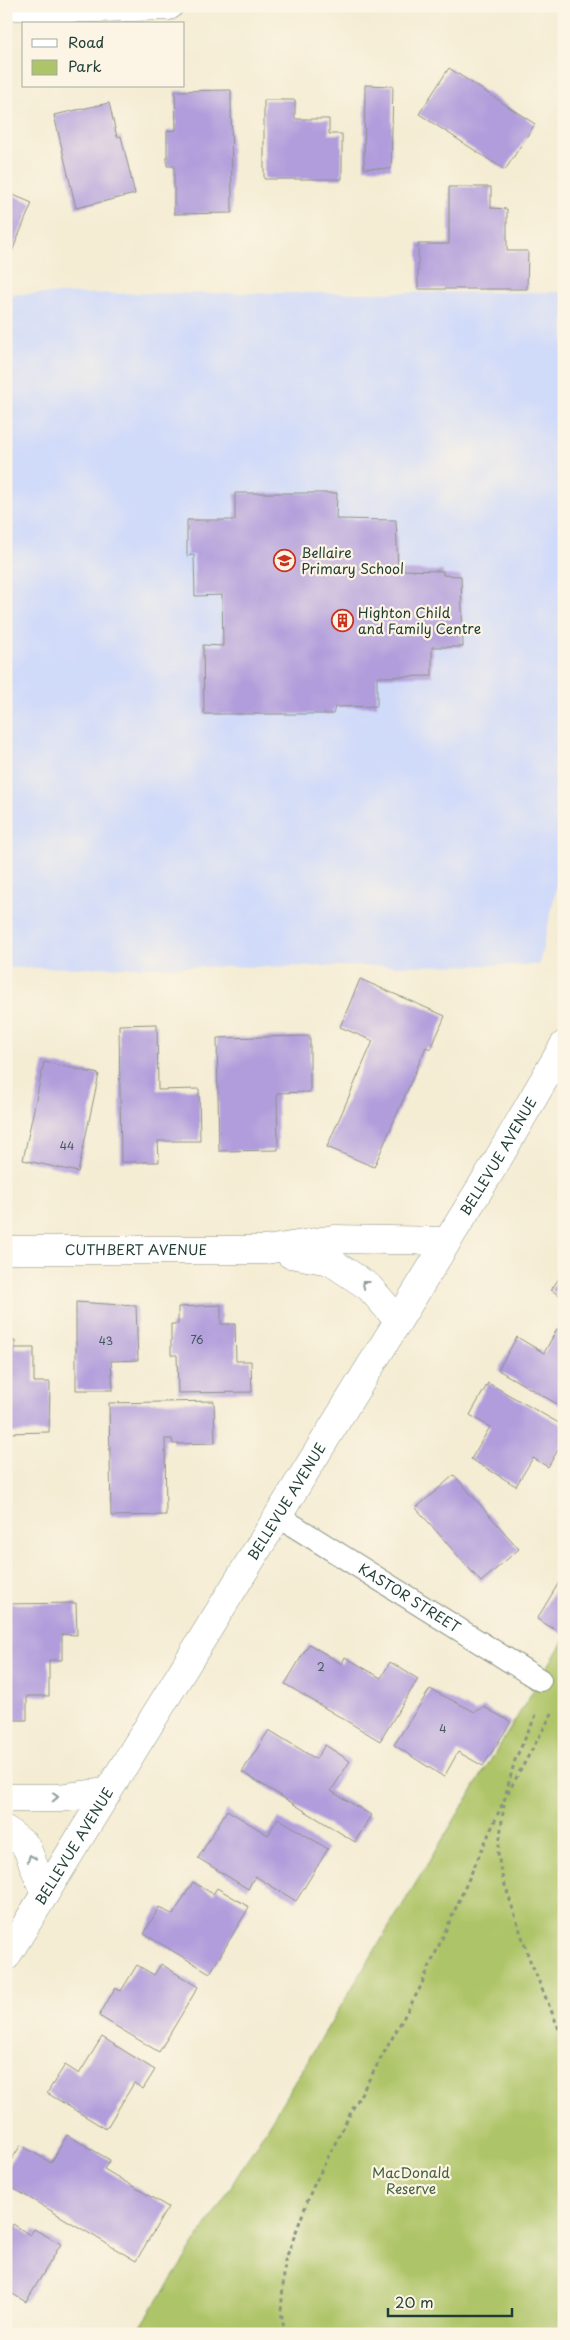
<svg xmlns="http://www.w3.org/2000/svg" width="570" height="2340" font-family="'Playpen Sans',sans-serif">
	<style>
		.built { fill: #d0daf9 }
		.green { fill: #aec468; stroke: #66804e }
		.building { fill: #b19ddc }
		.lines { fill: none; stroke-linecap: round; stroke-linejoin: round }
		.service-casing { stroke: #8a9484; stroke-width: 24 }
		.minor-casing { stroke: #8a9484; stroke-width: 29 }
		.tertiary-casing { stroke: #8a9484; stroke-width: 29 }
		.path { stroke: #8a9484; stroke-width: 3; stroke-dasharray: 4 4; stroke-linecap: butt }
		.service { stroke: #fff; stroke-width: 22 }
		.minor { stroke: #fff; stroke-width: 28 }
		.tertiary { stroke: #fff; stroke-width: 28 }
		.oneway { stroke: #8f9e9a }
		.labels { text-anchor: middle; stroke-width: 4.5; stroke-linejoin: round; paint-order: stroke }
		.number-label { font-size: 11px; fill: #44555e }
		.poi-label { font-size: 14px; fill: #1f3d34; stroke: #fcf5e5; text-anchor: start }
		.street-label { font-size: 14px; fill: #1f3d34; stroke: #fcf5e5 }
		.park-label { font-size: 14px; fill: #435f41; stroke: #fcf5e5 }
	</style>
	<rect width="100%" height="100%" fill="#fcf5e5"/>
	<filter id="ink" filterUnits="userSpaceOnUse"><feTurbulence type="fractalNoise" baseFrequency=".02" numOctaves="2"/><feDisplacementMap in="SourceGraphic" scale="10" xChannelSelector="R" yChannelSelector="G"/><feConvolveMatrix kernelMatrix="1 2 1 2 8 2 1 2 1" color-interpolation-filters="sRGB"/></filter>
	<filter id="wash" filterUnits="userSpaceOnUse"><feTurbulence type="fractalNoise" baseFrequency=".0096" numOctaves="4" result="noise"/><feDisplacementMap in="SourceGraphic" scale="20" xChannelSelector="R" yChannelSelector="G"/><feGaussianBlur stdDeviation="1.12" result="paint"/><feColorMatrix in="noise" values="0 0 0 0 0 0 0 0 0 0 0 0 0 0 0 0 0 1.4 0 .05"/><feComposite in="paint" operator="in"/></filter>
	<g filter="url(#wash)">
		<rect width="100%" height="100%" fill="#f4ecd3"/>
		<!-- built -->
		<path class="built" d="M 564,292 L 563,858 L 539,965 L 6,968 L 6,294 Z"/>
		<!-- green -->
		<path class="green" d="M 564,1640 L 564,2334 L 136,2334 L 219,2206 Z"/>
		<g id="blocks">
			<!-- building -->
			<path class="building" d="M 449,68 L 535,124 L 505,170 L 419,114 Z
				M 365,85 L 393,86 L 391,169 L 364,168 Z
				M 231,90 L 232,213 L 174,214 L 174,166 L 167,166 L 167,131 L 176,130 L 175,91 Z
				M 264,100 L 295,100 L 295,119 L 329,119 L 329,134 L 342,134 L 342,179 L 264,179 Z
				M 109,103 L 117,137 L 121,136 L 135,194 L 76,208 L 54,115 Z
				M 449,187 L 491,187 L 491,208 L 507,209 L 507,251 L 528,251 L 527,289 L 418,289 L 418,244 L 449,244 Z
				M 6,192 L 32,203 L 6,266 Z
				M 235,493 L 337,493 L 336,519 L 396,520 L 398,570 L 443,571 L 443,575 L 461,576 L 463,647 L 432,647 L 432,676 L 377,677 L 377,706 L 335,707 L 333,714 L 204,714 L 203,645 L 223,646 L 222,595 L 195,596 L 194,555 L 187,556 L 187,520 L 235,520 Z
				M 360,979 L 445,1016 L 431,1049 L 426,1047 L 374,1167 L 327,1147 L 373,1041 L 340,1027 Z
				M 157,1024 L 158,1090 L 199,1089 L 200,1141 L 158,1141 L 159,1162 L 121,1162 L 119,1025 Z
				M 310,1036 L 310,1092 L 277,1093 L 278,1150 L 219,1151 L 217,1038 Z
				M 44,1062 L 99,1074 L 78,1172 L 23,1160 Z
				M 564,1271 L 564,1298 L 551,1290 Z
				M 76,1302 L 136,1306 L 138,1360 L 111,1361 L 113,1390 L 76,1390 Z
				M 221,1305 L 221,1324 L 235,1324 L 236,1361 L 251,1361 L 252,1392 L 178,1393 L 177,1355 L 171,1355 L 171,1324 L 178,1324 L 178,1307 Z
				M 557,1329 L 564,1333 L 564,1408 L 498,1370 L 517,1337 L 544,1353 Z
				M 6,1341 L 15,1341 L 15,1348 L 34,1348 L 34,1382 L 50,1382 L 49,1432 L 6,1433 Z
				M 488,1383 L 564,1426 L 564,1440 L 548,1467 L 533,1458 L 516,1486 L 471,1459 L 490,1427 L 470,1415 Z
				M 214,1401 L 215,1443 L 173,1444 L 172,1439 L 165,1439 L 166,1515 L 111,1516 L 109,1403 Z
				M 454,1475 L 519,1549 L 481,1582 L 416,1508 Z
				M 564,1574 L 564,1635 L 537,1619 Z
				M 76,1603 L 77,1635 L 62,1634 L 62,1660 L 49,1660 L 49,1696 L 27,1696 L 27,1720 L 6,1720 L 6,1604 Z
				M 309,1644 L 342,1664 L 345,1657 L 381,1678 L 390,1662 L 418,1679 L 380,1741 L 285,1684 Z
				M 430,1689 L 475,1712 L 484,1707 L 511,1722 L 483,1766 L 458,1752 L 444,1777 L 394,1745 Z
				M 269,1730 L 316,1759 L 325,1745 L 350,1761 L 331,1791 L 371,1815 L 355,1842 L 242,1772 Z
				M 227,1810 L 268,1835 L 278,1818 L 328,1849 L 296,1901 L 255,1876 L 248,1889 L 198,1858 Z
				M 193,1882 L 213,1894 L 217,1888 L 249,1907 L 210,1973 L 144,1934 L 159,1907 L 173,1915 Z
				M 161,1964 L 198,1987 L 159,2052 L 99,2016 L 115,1988 L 121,1991 L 137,1965 L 154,1975 Z
				M 102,2037 L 155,2070 L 143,2089 L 134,2083 L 106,2129 L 47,2093 L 65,2065 L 79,2074 Z
				M 67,2135 L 110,2160 L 104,2169 L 168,2207 L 136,2261 L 6,2184 L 6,2168 L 21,2145 L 51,2163 Z
				M 13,2224 L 30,2235 L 34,2229 L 61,2244 L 26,2302 L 6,2290 L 6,2230 L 9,2231 Z"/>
		</g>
	</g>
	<g filter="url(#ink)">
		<use href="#blocks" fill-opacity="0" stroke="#8a9484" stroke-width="1"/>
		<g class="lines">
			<defs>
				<g id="service">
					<path id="s1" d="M 278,1516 L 540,1680"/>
				</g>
				<g id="minor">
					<path d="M 16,6 L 63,9 L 169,6"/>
					<path id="s2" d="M 6,1250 L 266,1250 L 334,1239 L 446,1241"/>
					<path d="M 290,1254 L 330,1261 L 369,1287 L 398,1320"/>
					<path d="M 6,1798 L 59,1798 L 107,1792"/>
					<path d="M 6,1830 L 26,1846 L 45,1894"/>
				</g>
				<g id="tertiary">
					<path id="s3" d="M 6,1957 L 495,1164 L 564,1045"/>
				</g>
			</defs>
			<!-- service casing -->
			<use href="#service" class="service-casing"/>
			<!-- minor casing -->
			<use href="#minor" class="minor-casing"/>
			<!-- tertiary casing -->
			<use href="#tertiary" class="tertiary-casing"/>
			<!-- path -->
			<path class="path" d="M 506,1793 L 515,1760 L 537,1713
				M 504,1804 L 498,1853 L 501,1873 L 529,1958 L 564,2041
				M 285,2334 L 281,2312 L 285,2261 L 312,2189 L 352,2110 L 419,1990 L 505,1798 L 554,1710"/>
			<!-- service -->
			<use href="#service" class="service"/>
			<!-- minor -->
			<use href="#minor" class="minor"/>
			<!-- tertiary -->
			<use href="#tertiary" class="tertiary"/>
		</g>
		<!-- one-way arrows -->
		<defs><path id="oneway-chevron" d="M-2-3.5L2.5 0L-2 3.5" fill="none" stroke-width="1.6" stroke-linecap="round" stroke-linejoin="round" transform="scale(1.25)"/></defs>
		<g class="oneway">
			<use href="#oneway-chevron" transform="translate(365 1284) rotate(-142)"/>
			<use href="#oneway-chevron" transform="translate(55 1797) rotate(-2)"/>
			<use href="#oneway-chevron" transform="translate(31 1858) rotate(-112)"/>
		</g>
	</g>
	<!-- icons -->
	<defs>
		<symbol id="school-ring" viewBox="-11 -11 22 22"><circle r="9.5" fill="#fcf5e5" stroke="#c8321e" stroke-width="1.5"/><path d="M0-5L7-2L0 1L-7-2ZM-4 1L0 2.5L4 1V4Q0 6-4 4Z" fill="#c8321e"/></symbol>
		<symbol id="building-ring" viewBox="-11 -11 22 22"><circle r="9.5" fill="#fcf5e5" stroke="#c8321e" stroke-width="1.5"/><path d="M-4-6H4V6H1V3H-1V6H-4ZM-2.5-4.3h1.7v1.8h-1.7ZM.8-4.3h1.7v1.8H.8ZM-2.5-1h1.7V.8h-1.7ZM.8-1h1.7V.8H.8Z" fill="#c8321e"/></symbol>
	</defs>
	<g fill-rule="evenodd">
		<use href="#school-ring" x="272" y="548" width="25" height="25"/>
		<use href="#building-ring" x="330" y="608" width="25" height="25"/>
	</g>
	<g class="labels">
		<!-- number labels -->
		<g class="number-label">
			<text x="67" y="1150">44</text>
			<text x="197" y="1344">76</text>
			<text x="106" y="1345">43</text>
			<text x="321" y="1671">2</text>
			<text x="443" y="1733">4</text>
		</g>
		<!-- poi labels -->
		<g class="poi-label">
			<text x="301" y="558">Bellaire<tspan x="301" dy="16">Primary School</tspan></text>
			<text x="358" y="618">Highton Child<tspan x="358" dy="16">and Family Centre</tspan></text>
		</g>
		<!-- street labels -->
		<g class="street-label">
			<text dy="5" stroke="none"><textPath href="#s3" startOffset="940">BELLEVUE AVENUE</textPath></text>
			<text dy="5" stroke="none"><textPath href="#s2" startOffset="130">CUTHBERT AVENUE</textPath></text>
			<text dy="5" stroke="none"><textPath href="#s3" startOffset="535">BELLEVUE AVENUE</textPath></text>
			<text dy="5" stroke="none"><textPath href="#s1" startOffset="155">KASTOR STREET</textPath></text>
			<text dy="5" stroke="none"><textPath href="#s3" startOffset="130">BELLEVUE AVENUE</textPath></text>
		</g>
		<!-- park labels -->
		<g class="park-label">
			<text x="411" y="2178">MacDonald<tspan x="411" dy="16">Reserve</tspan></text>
		</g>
	</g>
	<!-- margin -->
	<rect width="570" height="2340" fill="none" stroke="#fcf5e5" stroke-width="25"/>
	<!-- legend -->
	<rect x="22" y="22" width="162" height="65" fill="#fcf5e5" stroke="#a4ab9e"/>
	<rect x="32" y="39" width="25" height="8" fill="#ffffff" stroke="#a4ab9e"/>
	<text x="68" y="48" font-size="15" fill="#1f3d34">Road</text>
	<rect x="32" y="60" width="25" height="15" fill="#aec468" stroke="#a4ab9e"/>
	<text x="68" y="72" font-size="15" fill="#1f3d34">Park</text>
	<!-- scale -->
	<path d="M388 2308v8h124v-8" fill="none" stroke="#1f3d34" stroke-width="2.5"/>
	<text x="395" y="2308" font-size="15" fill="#1f3d34" stroke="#fcf5e5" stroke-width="4" paint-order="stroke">20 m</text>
</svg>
